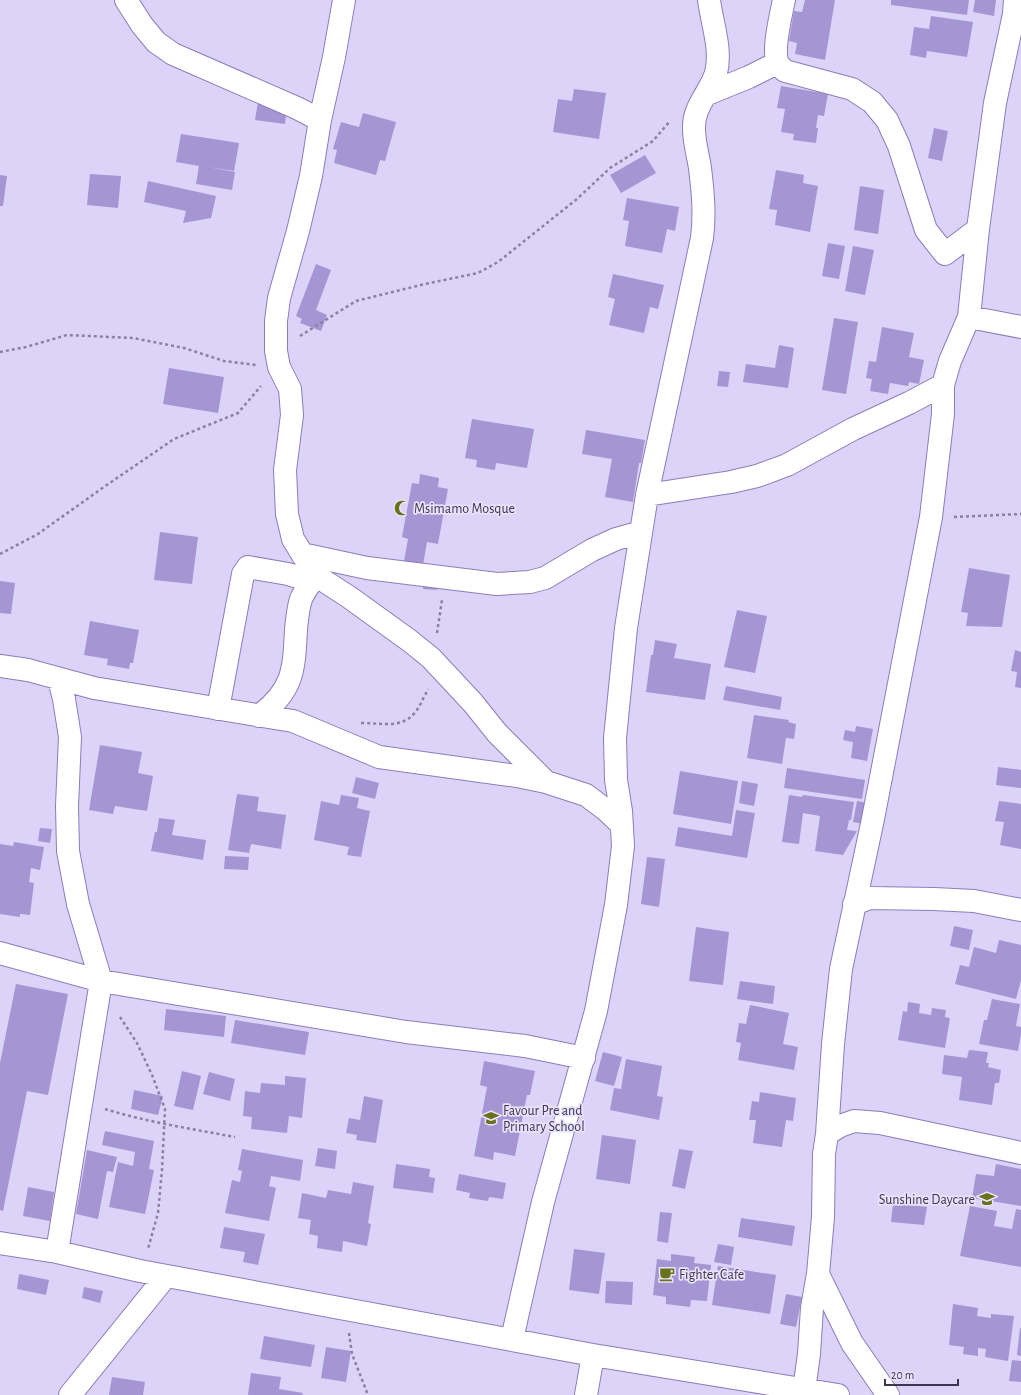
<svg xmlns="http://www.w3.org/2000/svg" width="1021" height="1395" font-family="'Alegreya Sans',sans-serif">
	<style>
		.building { fill: #a595d2 }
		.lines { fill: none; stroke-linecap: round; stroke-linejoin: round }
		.minor-casing { stroke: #8d7db8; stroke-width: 24 }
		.path { stroke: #8981a0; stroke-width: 2.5; stroke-dasharray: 3 3; stroke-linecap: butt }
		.minor { stroke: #fff; stroke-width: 22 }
		.labels { text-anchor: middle; stroke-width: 3.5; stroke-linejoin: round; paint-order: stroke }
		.poi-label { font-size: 14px; fill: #3c364f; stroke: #e8e2fc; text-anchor: start }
	</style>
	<rect width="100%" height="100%" fill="#dcd3f9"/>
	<!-- building -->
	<path class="building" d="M 805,0 L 835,0 L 825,60 L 795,54 L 797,43 L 789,41 L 794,11 L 802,12 Z
		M 891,0 L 969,0 L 967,15 L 891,5 Z
		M 975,0 L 996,0 L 994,16 L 973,12 Z
		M 931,16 L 973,22 L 967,57 L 927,51 L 926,58 L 910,55 L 914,27 L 929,29 Z
		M 781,86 L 828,94 L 824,116 L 818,115 L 816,128 L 818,128 L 816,143 L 793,140 L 794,134 L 781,132 L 785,109 L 777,108 Z
		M 574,89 L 606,93 L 599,139 L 553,132 L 558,99 L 572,101 Z
		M 258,102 L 287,106 L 285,124 L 255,120 Z
		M 363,113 L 396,122 L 385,161 L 380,160 L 376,175 L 334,163 L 337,150 L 333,149 L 341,122 L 359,127 Z
		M 934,128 L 948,131 L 942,161 L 928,158 Z
		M 181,134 L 239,143 L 234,171 L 208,167 L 235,172 L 232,190 L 196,184 L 199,166 L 176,162 Z
		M 645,155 L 656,173 L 621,193 L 610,175 Z
		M 776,170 L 804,175 L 803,183 L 818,186 L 810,232 L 775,225 L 777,210 L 769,209 Z
		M 90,174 L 121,176 L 118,208 L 87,205 Z
		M 0,175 L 7,176 L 3,206 L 0,206 Z
		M 148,181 L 216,196 L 211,218 L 183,223 L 186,211 L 144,202 Z
		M 860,186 L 884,190 L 878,234 L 854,230 Z
		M 627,198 L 679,207 L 675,231 L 667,229 L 662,253 L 625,246 L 629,221 L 623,220 Z
		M 828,243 L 845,246 L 839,279 L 822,276 Z
		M 853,246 L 874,250 L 865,295 L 845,291 Z
		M 316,264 L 331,270 L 316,310 L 327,315 L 321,331 L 300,323 L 302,319 L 296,316 Z
		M 613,274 L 664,285 L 658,309 L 650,307 L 644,333 L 609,325 L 615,299 L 608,297 Z
		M 834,318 L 858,322 L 846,394 L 822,390 Z
		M 882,327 L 914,333 L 909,357 L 924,360 L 919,384 L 909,382 L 908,386 L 890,383 L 888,394 L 870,391 L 872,379 L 866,378 L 869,361 L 876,362 Z
		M 779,345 L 794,348 L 788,388 L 743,382 L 746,364 L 775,368 Z
		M 169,368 L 224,377 L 218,413 L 163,404 Z
		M 719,371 L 730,372 L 728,387 L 717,386 Z
		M 472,419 L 534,429 L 527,468 L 496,463 L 495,470 L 476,467 L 477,460 L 465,458 Z
		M 586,430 L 645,440 L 641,463 L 639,463 L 633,502 L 605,497 L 612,459 L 582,454 Z
		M 420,474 L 439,478 L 438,487 L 448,489 L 438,544 L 427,542 L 423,565 L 404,561 L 408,539 L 402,537 L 412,483 L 419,484 Z
		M 160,532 L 198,537 L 192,584 L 154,580 Z
		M 969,568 L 1010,575 L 1002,627 L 966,626 L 968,613 L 961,612 Z
		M 424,577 L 438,578 L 437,590 L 423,589 Z
		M 0,581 L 15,583 L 11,614 L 0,613 Z
		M 737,610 L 767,616 L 755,673 L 724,667 Z
		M 90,621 L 139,630 L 133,663 L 130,663 L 129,669 L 107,665 L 108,659 L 84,655 Z
		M 655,640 L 677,644 L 674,658 L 711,664 L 705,700 L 646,692 L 651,655 L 653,655 Z
		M 1015,650 L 1021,652 L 1021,688 L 1015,687 L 1017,672 L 1011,671 Z
		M 726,686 L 782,697 L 780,710 L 723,700 Z
		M 754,715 L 789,720 L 788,722 L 796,724 L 794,739 L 786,738 L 782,764 L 747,758 Z
		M 856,726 L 873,729 L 867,761 L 851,758 L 853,742 L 843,740 L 845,730 L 855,732 Z
		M 100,745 L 142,752 L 138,773 L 153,776 L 147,811 L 115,806 L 113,814 L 89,810 Z
		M 998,767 L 1021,770 L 1021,788 L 996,785 Z
		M 787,768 L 865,780 L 862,799 L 784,788 Z
		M 680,771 L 738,781 L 731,824 L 673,814 Z
		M 356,777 L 379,783 L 375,799 L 352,793 Z
		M 742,781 L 758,784 L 754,806 L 739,803 Z
		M 237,794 L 259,797 L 257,811 L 286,815 L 281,849 L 251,844 L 249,853 L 228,850 Z
		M 341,795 L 359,798 L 357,808 L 370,811 L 361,857 L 347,855 L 349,847 L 314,840 L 321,801 L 339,805 Z
		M 789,795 L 802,797 L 803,795 L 854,802 L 851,820 L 849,820 L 847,830 L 857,831 L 843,855 L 815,851 L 820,816 L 803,813 L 799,844 L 782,842 Z
		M 857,801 L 868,803 L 864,824 L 853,822 Z
		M 999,801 L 1021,804 L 1021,849 L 1000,845 L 1004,822 L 995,821 Z
		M 736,810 L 755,813 L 747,858 L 675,846 L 678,827 L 732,836 Z
		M 159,818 L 175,820 L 172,835 L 206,840 L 203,860 L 151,851 L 155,832 L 157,832 Z
		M 40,828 L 52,829 L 50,843 L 38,841 Z
		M 14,842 L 44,847 L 40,870 L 31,868 L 29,882 L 34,883 L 30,915 L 20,914 L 20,917 L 0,914 L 0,844 L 13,846 Z
		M 225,856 L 249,857 L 248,870 L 224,869 Z
		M 647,857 L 665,859 L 659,907 L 641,904 Z
		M 954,926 L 973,930 L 969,950 L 950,946 Z
		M 696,927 L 729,932 L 723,985 L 689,981 Z
		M 999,940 L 1021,945 L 1021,980 L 1016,999 L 955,984 L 960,965 L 969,967 L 974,947 L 996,953 Z
		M 740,981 L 775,986 L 773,1004 L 737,999 Z
		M 16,984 L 68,994 L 48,1095 L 27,1091 L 3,1211 L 0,1210 L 0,1063 Z
		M 992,999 L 1020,1004 L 1016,1026 L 1021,1027 L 1021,1034 L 1018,1051 L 979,1044 L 984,1020 L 987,1020 Z
		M 908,1002 L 920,1004 L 919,1013 L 931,1015 L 932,1008 L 946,1010 L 945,1017 L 950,1018 L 945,1048 L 898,1040 L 903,1011 L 907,1012 Z
		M 750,1005 L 789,1013 L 783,1044 L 798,1047 L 794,1070 L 738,1060 L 741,1043 L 736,1042 L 739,1023 L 746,1024 Z
		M 166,1009 L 226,1016 L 224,1037 L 164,1030 Z
		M 235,1020 L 309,1032 L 305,1055 L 231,1043 Z
		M 969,1050 L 988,1052 L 986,1063 L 989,1063 L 988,1067 L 1001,1070 L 999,1083 L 995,1083 L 992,1105 L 959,1100 L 962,1077 L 942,1074 L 944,1055 L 967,1058 Z
		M 603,1052 L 622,1057 L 614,1086 L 595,1081 Z
		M 626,1059 L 662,1066 L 657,1096 L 663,1097 L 659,1120 L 610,1110 L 614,1088 L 621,1089 Z
		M 484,1061 L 535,1071 L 530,1095 L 527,1095 L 515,1156 L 494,1152 L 493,1160 L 474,1156 L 487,1087 L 480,1085 Z
		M 182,1071 L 201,1076 L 193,1110 L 174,1106 Z
		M 209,1072 L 235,1079 L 230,1101 L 203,1094 Z
		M 285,1076 L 306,1078 L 302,1118 L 289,1116 L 287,1133 L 251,1129 L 252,1117 L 243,1116 L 245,1091 L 260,1093 L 261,1083 L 285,1085 Z
		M 134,1090 L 163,1096 L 158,1115 L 131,1109 Z
		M 760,1092 L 796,1098 L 793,1121 L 786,1120 L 782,1147 L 753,1143 L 756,1120 L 749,1120 L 752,1101 L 759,1102 Z
		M 364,1096 L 383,1100 L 376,1143 L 356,1140 L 357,1135 L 346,1133 L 349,1118 L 360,1120 Z
		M 105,1131 L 154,1141 L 149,1169 L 154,1170 L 145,1214 L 109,1207 L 118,1162 L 133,1166 L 135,1152 L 102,1145 Z
		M 602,1135 L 636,1140 L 630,1184 L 596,1179 Z
		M 318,1148 L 337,1151 L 335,1169 L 315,1166 Z
		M 242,1149 L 303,1160 L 300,1181 L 271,1176 L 269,1186 L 276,1188 L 269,1221 L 225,1213 L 232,1180 L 240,1182 L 242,1171 L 238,1170 Z
		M 679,1149 L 693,1151 L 685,1189 L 672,1186 Z
		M 87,1150 L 117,1157 L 113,1172 L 107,1171 L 98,1219 L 76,1214 Z
		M 396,1164 L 430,1169 L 429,1177 L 435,1178 L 433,1193 L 393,1188 Z
		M 996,1164 L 1021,1169 L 1021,1206 L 972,1198 L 976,1174 L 994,1176 Z
		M 459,1174 L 506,1183 L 503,1199 L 489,1197 L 488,1201 L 469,1198 L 470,1193 L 456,1190 Z
		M 353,1182 L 374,1186 L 368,1223 L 371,1224 L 367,1246 L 343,1241 L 342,1252 L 317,1248 L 318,1236 L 309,1234 L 311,1220 L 298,1218 L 302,1193 L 326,1198 L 328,1190 L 351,1194 Z
		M 28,1187 L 54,1192 L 50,1221 L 23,1216 Z
		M 893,1203 L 927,1207 L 924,1225 L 891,1222 Z
		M 970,1206 L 997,1211 L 994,1226 L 1012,1229 L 1016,1209 L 1021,1210 L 1021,1267 L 960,1256 Z
		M 660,1212 L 672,1213 L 668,1243 L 657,1241 Z
		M 741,1218 L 795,1226 L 792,1246 L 738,1237 Z
		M 224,1227 L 265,1234 L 258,1265 L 243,1262 L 245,1252 L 220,1248 Z
		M 718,1244 L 734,1247 L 731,1265 L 714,1262 Z
		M 574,1249 L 605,1253 L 599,1294 L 569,1290 Z
		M 671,1254 L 695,1257 L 694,1263 L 711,1265 L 707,1301 L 691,1300 L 690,1307 L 666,1304 L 666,1297 L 653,1295 L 657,1259 L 671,1261 Z
		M 718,1266 L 776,1275 L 770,1314 L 712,1305 Z
		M 19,1274 L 49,1280 L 46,1295 L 17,1289 Z
		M 606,1281 L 633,1282 L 632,1305 L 605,1303 Z
		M 84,1287 L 103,1291 L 100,1303 L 82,1298 Z
		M 786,1294 L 802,1297 L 796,1327 L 780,1324 Z
		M 953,1304 L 978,1308 L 977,1316 L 991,1318 L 991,1314 L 1014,1316 L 1008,1361 L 985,1357 L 986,1349 L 978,1348 L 978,1356 L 963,1354 L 964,1347 L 949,1345 Z
		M 1020,1328 L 1021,1328 L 1021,1356 L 1017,1355 Z
		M 264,1336 L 315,1345 L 311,1367 L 260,1359 Z
		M 326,1347 L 351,1351 L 346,1382 L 321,1378 Z
		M 1012,1360 L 1021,1361 L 1021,1382 L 1009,1381 Z
		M 251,1373 L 281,1377 L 279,1389 L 303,1393 L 302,1395 L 248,1395 Z
		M 112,1377 L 145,1382 L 143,1395 L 109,1395 Z"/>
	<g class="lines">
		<defs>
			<path id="minor" d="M 126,0 L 142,25 L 156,42 L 173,54 L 297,108 L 320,120
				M 344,0 L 334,57 L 320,120 L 311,176 L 298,231 L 279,298 L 276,321 L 276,351 L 279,367 L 290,389 L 292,415 L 285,470 L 287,514 L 293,539 L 315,575 L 349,597 L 410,641 L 431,658 L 473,703 L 497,733 L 546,782
				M 784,0 C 781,14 773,48 777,61 C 778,65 782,68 785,71 L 852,89 L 872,102 L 887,120 L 899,146 L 926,230 L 945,254 L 978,229
				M 705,95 L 749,77 L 777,63
				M 969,317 L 1021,327
				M 647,495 L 731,482 L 757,476 L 787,465 L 853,429 L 909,403 L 943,385
				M 302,554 L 367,568 L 497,584 L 530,582 L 545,578 L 592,550 L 616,539 L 641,532
				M 0,666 L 28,670 L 94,688 L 293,721 L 379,757 L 517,776 L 546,782 L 586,795 L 606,810 L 622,825
				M 218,709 L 243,574 L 248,567 L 288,574 L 311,581
				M 259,716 C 294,690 294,669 296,629 C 297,620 298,608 301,599 C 305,590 311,583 315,575
				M 854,904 L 870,898 L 934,899 L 974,901 L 1021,910
				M 0,953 L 101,981 L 406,1032 L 525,1046 L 584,1058
				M 827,1134 L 840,1126 L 854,1121 L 880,1123 L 1021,1153
				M 0,1243 L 57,1252 L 140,1271 L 593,1355 L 838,1395
				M 57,1252 L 101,981 L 78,904 L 68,851 L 67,806 L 70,737 L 64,699 L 59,679
				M 818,1274 L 852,1343 L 888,1395
				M 512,1339 L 543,1202 L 596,1011 L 616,905 L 623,846 L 621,811 L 616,780 L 615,738 L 626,628 L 647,495 L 702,238 C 705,214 703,193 700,168 C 698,155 694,142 694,129 C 693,106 710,93 716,73 C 722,49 712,24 709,0
				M 804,1390 L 809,1354 L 812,1308 L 818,1274 L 823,1217 L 824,1154 L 827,1134 L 833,1044 L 841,969 L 873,819 L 931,517 L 943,414 L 943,385 L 950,361 L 969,317 L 978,229 L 995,103 L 1014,14 L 1015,0
				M 70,1395 L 166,1276
				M 586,1395 L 593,1355"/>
		</defs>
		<!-- minor casing -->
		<use href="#minor" class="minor-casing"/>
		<!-- path -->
		<path class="path" d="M 300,336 L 356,301 L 425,284 L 478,273 L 498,262 L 577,199 L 610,168 L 653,141 L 670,121
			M 0,352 L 26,347 L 67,335 L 133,338 L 184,348 L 224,361 L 256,365
			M 954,517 L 1021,514
			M 0,554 L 38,534 L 101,489 L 174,439 L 238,413 L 261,386
			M 437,633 L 442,600
			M 361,723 C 387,723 407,731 421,703 C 423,698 426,694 428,689
			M 120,1017 L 137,1043 L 152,1075 L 165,1109 L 162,1170 L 158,1213 L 148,1249
			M 105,1109 C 147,1122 192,1129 235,1137
			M 349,1333 L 352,1354 L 368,1395"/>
		<!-- minor -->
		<use href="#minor" class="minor"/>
	</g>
	<!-- icons -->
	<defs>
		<symbol id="mosque-bare" viewBox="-9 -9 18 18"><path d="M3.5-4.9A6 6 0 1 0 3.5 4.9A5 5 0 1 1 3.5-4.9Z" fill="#68721b" stroke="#e8e2fc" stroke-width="2.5" paint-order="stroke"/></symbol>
		<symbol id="school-bare" viewBox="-9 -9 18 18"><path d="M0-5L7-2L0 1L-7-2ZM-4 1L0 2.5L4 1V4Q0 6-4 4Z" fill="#68721b" stroke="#e8e2fc" stroke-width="2.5" paint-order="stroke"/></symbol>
		<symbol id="cafe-bare" viewBox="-9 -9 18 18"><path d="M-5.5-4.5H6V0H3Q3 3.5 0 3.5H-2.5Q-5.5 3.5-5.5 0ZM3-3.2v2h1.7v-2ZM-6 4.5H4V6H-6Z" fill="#68721b" stroke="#e8e2fc" stroke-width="2.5" paint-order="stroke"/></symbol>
	</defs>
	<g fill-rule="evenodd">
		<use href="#mosque-bare" x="391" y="497" width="22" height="22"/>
		<use href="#school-bare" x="480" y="1107" width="22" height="22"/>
		<use href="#school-bare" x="976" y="1188" width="22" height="22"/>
		<use href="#cafe-bare" x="656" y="1263" width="22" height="22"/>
	</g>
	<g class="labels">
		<!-- poi labels -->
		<g class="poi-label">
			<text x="414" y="513">Msimamo Mosque</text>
			<text x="503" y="1115">Favour Pre and<tspan x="503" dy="16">Primary School</tspan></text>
			<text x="975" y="1204" text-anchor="end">Sunshine Daycare</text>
			<text x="679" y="1279">Fighter Cafe</text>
		</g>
	</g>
	<!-- scale -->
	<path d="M885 1379v6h73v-6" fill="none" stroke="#3c364f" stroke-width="2"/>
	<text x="891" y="1379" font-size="12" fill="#3c364f" stroke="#e8e2fc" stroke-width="3" paint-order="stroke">20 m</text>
</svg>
